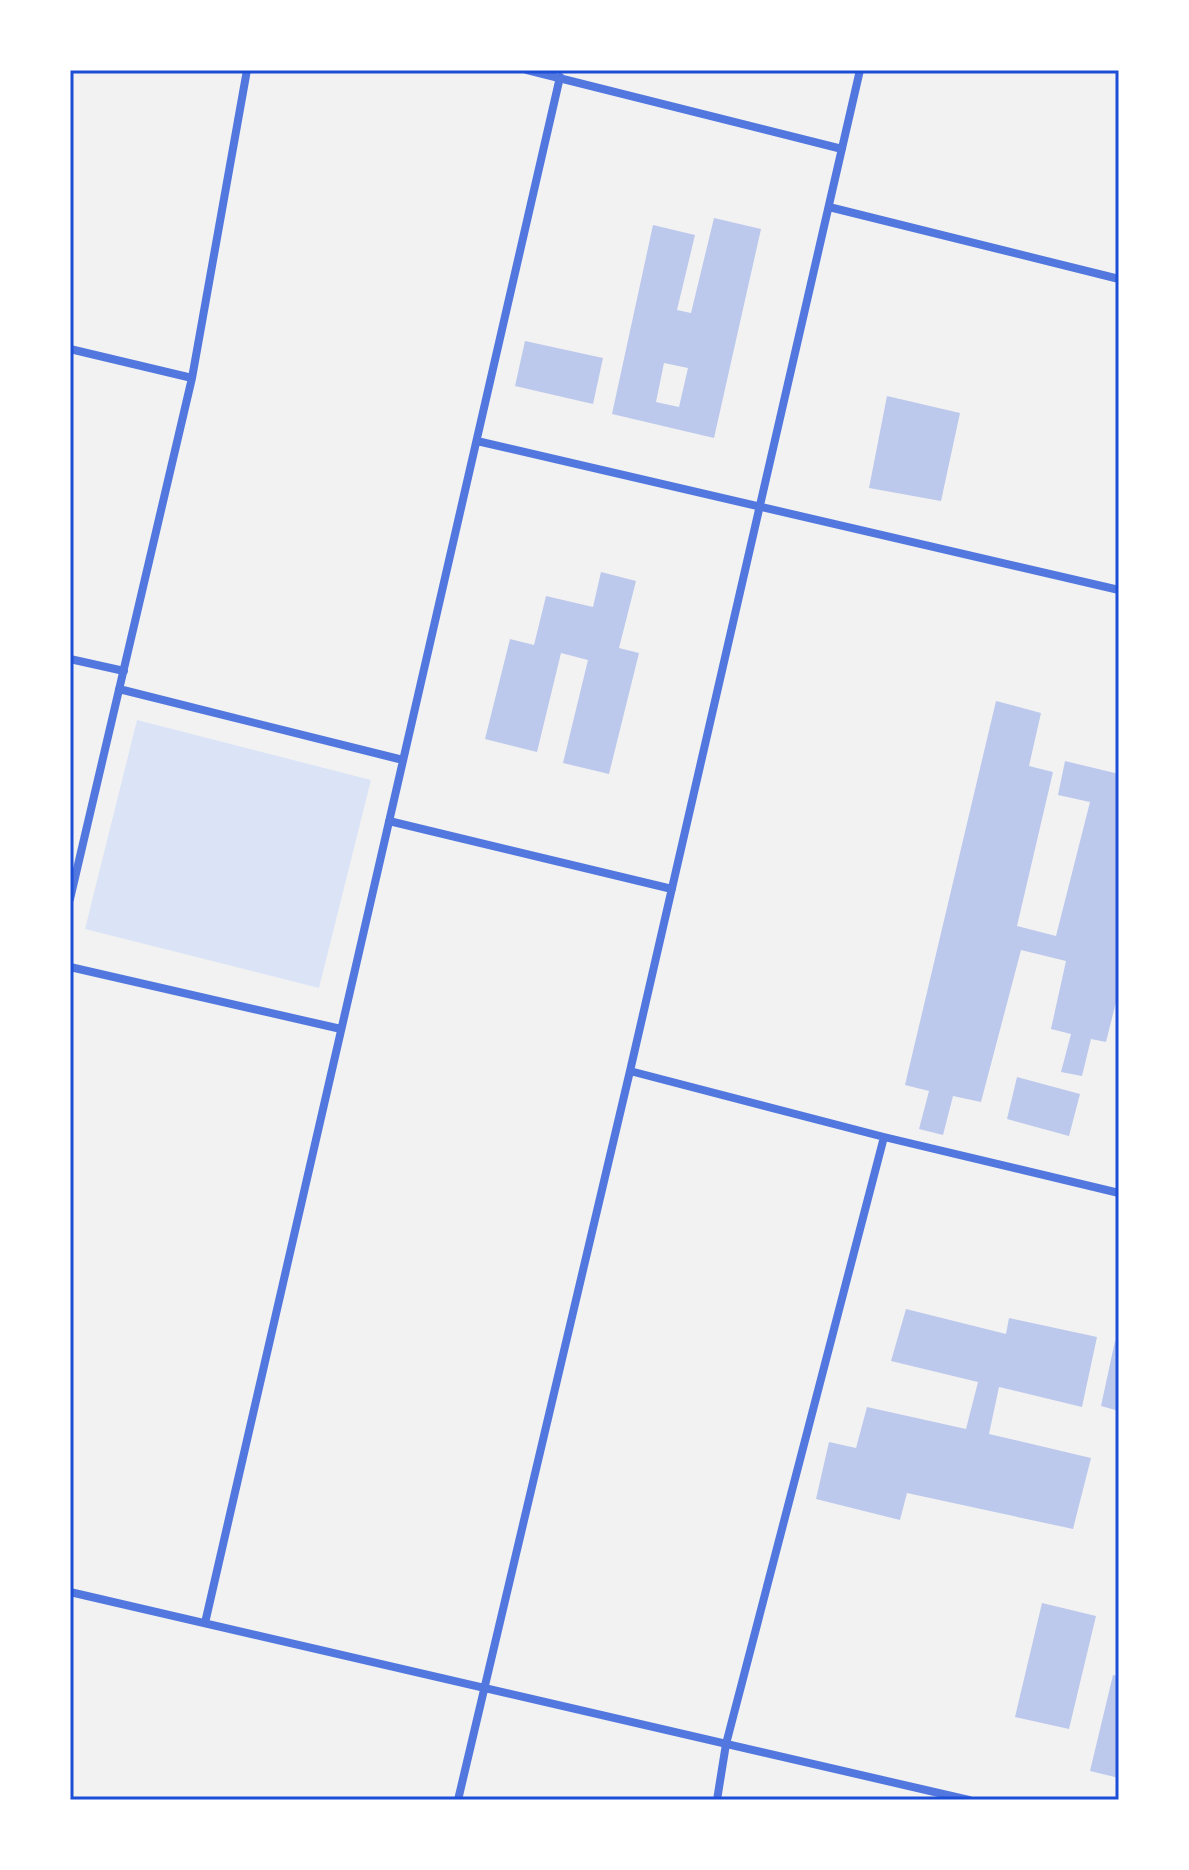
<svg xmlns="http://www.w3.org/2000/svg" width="1189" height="1870" font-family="'Work Sans',sans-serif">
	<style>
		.green { fill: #dbe4f7 }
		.building { fill: #bdc9ec; fill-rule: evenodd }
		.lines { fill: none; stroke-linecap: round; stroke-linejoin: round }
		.minor { stroke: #5277de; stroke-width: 8 }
		.neatline { fill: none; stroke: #1d4ed8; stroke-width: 3 }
	</style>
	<rect width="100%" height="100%" fill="#f2f2f2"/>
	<!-- green -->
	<path class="green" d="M 137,720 L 371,780 L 319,988 L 85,929 Z"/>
	<!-- building -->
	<path class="building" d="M 714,218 L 761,229 L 714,438 L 612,414 L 653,225 L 695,235 L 677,310 L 691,313 ZM 664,363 L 688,368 L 679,407 L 656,402 Z
		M 525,341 L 603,358 L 593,404 L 515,386 Z
		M 887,396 L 960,413 L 941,501 L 869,488 Z
		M 601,572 L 636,581 L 619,648 L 639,653 L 609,774 L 563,763 L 588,660 L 561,653 L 537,752 L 485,739 L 510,639 L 534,645 L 546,596 L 593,607 Z
		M 996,701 L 1041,713 L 1029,766 L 1053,772 L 1017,926 L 1056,936 L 1090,802 L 1058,795 L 1065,761 L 1119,774 L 1119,990 L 1106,1042 L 1091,1039 L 1082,1076 L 1061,1072 L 1071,1034 L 1051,1029 L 1066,961 L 1021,950 L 981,1102 L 953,1096 L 943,1135 L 919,1129 L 929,1091 L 905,1085 Z
		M 1017,1077 L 1080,1094 L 1069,1136 L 1007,1119 Z
		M 906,1309 L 1006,1334 L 1009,1318 L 1097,1337 L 1082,1407 L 999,1387 L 989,1434 L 1091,1458 L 1073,1529 L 907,1493 L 900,1520 L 816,1499 L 829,1442 L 856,1448 L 867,1407 L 966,1429 L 978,1382 L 891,1361 Z
		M 1115,1341 L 1119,1342 L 1119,1411 L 1101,1406 Z
		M 1042,1603 L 1096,1616 L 1069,1729 L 1015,1717 Z
		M 1113,1675 L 1119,1676 L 1119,1778 L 1090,1771 Z"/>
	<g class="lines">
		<!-- minor -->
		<path class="minor" d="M 527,70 L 842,149
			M 829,207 L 1119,279
			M 70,349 L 192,378
			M 477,441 L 1119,590
			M 70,659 L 124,671
			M 119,689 L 403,760
			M 389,821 L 672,889
			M 70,899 L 192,378 L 247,70
			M 70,967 L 341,1029
			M 630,1071 L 884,1137 L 1119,1193
			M 70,1592 L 969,1800
			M 205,1623 L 560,77
			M 458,1800 L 630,1071 L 860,70
			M 717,1800 L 726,1744 L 884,1137"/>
	</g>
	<!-- border -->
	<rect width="1189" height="1870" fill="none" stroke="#ffffff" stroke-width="144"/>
	<rect x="72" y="72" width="1045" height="1726" class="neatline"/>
</svg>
